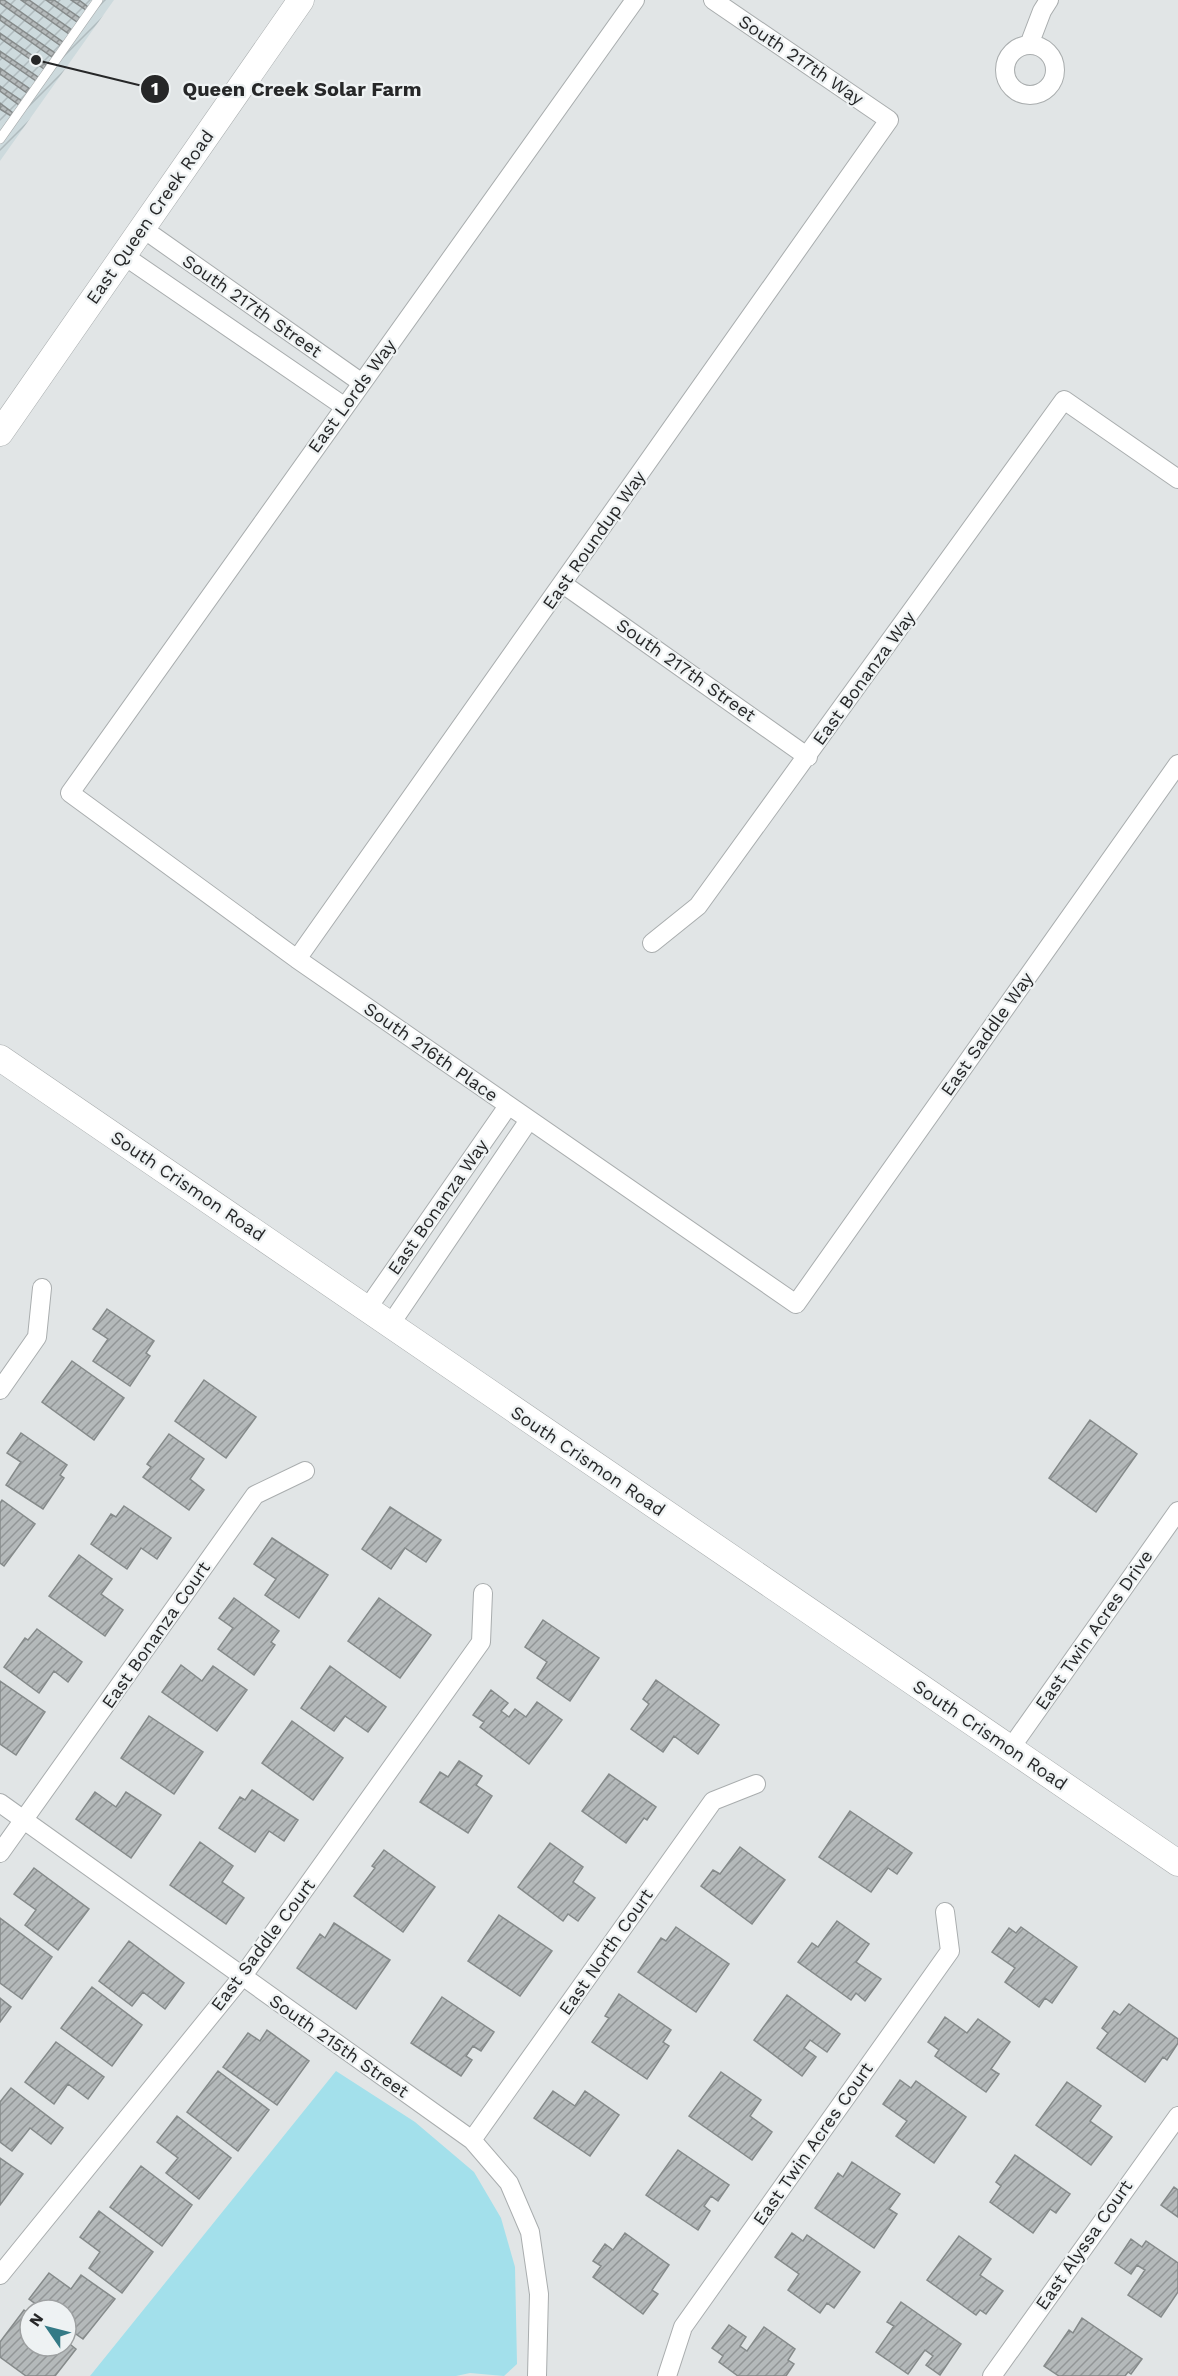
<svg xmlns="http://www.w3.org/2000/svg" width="1178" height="2376" font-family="'Work Sans',sans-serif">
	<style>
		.industrial { fill: url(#industrial-furrows) }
		.green { fill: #a3e0eb }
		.building { fill: url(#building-hatch); stroke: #858a8a; stroke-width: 1.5 }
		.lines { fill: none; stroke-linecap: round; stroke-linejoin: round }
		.lane-casing { stroke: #a9adae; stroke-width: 10 }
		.street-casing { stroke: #a9adae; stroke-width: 20 }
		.secondary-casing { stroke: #a9adae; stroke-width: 27 }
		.lane { stroke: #fff; stroke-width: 9 }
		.street { stroke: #fff; stroke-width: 18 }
		.secondary { stroke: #fff; stroke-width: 26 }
		.labels { text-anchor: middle; stroke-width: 4.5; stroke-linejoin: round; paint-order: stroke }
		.street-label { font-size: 18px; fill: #262728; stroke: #eef2f3 }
		.leader { fill: none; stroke: #262728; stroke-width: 2 }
		.callout-dot { fill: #262728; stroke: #eef2f3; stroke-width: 2 }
		.mark-label { font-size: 18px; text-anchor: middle; font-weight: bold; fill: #fff }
		.callout-label { font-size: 20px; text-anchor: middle; font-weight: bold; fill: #262728; stroke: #eef2f3; stroke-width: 4.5; stroke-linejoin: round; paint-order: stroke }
	</style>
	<defs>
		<pattern id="industrial-furrows" width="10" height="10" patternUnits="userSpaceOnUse" patternTransform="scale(1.5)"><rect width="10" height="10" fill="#cddadd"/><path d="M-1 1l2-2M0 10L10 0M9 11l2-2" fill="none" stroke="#b0bbbe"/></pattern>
		<pattern id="building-hatch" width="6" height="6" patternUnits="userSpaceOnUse" patternTransform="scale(1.5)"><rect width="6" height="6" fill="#b4b9ba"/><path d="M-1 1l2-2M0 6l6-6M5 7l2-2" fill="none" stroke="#929697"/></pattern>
	</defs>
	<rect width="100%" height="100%" fill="#e1e5e6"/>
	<!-- industrial -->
	<path class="industrial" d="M 0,0 L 114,0 L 0,161 Z"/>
	<!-- green -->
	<path class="green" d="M 336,2071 L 415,2122 L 474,2172 L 501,2218 L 515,2267 L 517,2364 L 504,2376 L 470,2373 L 456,2376 L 90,2376 Z"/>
	<!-- building -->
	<path class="building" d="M 0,0 L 4,0 L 63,42 L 61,46 L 0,3 Z
		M 21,0 L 29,0 L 72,30 L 69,34 Z
		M 46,0 L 54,0 L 80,18 L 77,22 Z
		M 71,0 L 79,0 L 88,7 L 86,10 Z
		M 0,15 L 55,53 L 52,57 L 0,20 Z
		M 0,33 L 46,65 L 44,69 L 0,38 Z
		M 0,51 L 38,77 L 36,81 L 0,56 Z
		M 0,68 L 30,89 L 27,93 L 0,74 Z
		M 0,86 L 22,101 L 19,105 L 0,91 Z
		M 0,103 L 13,113 L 11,116 L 0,109 Z
		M 107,1309 L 154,1341 L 146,1353 L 150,1356 L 130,1386 L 93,1361 L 108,1339 L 93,1329 Z
		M 72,1361 L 124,1398 L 94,1440 L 42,1402 Z
		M 204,1380 L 256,1417 L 226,1458 L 175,1421 Z
		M 1090,1420 L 1137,1454 L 1096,1512 L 1049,1478 Z
		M 21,1433 L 67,1465 L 60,1475 L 64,1478 L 43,1509 L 6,1485 L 21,1462 L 7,1453 Z
		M 169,1434 L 204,1459 L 190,1479 L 204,1490 L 189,1510 L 143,1477 L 151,1467 L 147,1464 Z
		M 2,1500 L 35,1524 L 4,1566 L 0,1563 L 0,1503 Z
		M 124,1506 L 171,1538 L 157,1559 L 141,1548 L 127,1569 L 91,1544 L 111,1514 L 116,1517 Z
		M 390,1507 L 441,1540 L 426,1562 L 405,1548 L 391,1569 L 362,1549 Z
		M 272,1538 L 328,1575 L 299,1618 L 265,1595 L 276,1579 L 254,1564 Z
		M 79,1555 L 112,1579 L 101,1594 L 123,1610 L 105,1636 L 49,1596 Z
		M 234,1598 L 279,1631 L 271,1642 L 275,1645 L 254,1675 L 218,1649 L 233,1628 L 219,1618 Z
		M 379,1598 L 431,1635 L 400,1678 L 348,1641 Z
		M 543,1620 L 599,1658 L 570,1701 L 537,1678 L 547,1662 L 525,1647 Z
		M 37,1629 L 82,1662 L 68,1682 L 54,1671 L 39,1693 L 4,1667 L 25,1638 L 28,1640 Z
		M 181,1665 L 202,1681 L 213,1666 L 247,1690 L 217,1731 L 162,1692 Z
		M 330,1666 L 386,1707 L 368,1732 L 345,1716 L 334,1731 L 301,1708 Z
		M 656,1680 L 719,1725 L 698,1754 L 674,1736 L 663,1752 L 631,1729 L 649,1704 L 643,1699 Z
		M 0,1681 L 45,1712 L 16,1755 L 0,1744 Z
		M 491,1690 L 508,1703 L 501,1711 L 509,1717 L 515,1709 L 526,1717 L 537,1702 L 562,1720 L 529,1764 L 480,1727 L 484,1722 L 473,1715 Z
		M 149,1716 L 203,1752 L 174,1794 L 121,1758 Z
		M 292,1721 L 343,1758 L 313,1800 L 262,1763 Z
		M 459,1761 L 482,1776 L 476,1785 L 492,1796 L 468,1833 L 420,1802 L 440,1772 L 448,1777 Z
		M 609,1774 L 656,1807 L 647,1820 L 644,1818 L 626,1843 L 582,1811 Z
		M 252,1790 L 298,1820 L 284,1841 L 269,1831 L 255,1852 L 219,1828 L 240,1797 L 245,1800 Z
		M 95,1792 L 116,1807 L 126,1792 L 161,1815 L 131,1858 L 76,1819 Z
		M 850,1811 L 912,1853 L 897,1874 L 888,1868 L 871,1892 L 819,1857 Z
		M 200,1842 L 233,1866 L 222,1882 L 244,1898 L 226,1924 L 170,1885 Z
		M 550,1843 L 583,1867 L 573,1882 L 595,1898 L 578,1921 L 568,1914 L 563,1921 L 518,1887 Z
		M 740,1847 L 785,1880 L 752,1924 L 701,1886 L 713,1870 L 720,1874 Z
		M 384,1850 L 435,1887 L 403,1932 L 354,1896 L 375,1868 L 372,1866 Z
		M 34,1868 L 89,1909 L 58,1950 L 25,1925 L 36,1910 L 14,1894 Z
		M 499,1915 L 552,1951 L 520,1996 L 468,1961 Z
		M 0,1918 L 52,1957 L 22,1999 L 0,1983 Z
		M 837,1921 L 869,1944 L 856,1962 L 881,1979 L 865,2001 L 856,1993 L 851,2000 L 798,1962 L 812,1943 L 818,1947 Z
		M 334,1923 L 390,1960 L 356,2009 L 297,1968 L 320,1934 L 325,1938 Z
		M 676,1927 L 729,1964 L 696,2012 L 638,1972 L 661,1938 L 666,1941 Z
		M 1021,1927 L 1077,1967 L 1052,2003 L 1045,1998 L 1039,2007 L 1005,1982 L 1015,1968 L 992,1952 L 1009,1928 L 1016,1933 Z
		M 129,1941 L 184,1983 L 165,2009 L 143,1992 L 132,2006 L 99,1981 Z
		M 92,1987 L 142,2025 L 112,2066 L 61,2028 Z
		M 619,1994 L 671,2030 L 663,2042 L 669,2046 L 647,2079 L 592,2042 L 609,2018 L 605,2016 Z
		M 787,1995 L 840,2034 L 827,2052 L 810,2040 L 804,2048 L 816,2057 L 802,2076 L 754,2040 Z
		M 442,1997 L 494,2032 L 481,2051 L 473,2046 L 466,2056 L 472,2060 L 461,2076 L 411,2043 Z
		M 0,1998 L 11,2007 L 0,2022 Z
		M 1129,2004 L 1178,2039 L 1178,2043 L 1167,2060 L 1163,2057 L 1145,2082 L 1097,2048 L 1108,2033 L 1102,2028 L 1114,2011 L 1120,2015 Z
		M 945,2017 L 967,2033 L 978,2019 L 1010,2042 L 991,2069 L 999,2074 L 986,2092 L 935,2056 L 939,2050 L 928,2042 Z
		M 267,2030 L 309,2061 L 277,2105 L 223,2067 L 248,2033 L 260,2041 Z
		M 56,2042 L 104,2077 L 88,2099 L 68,2084 L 54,2104 L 25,2082 Z
		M 218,2071 L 269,2110 L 238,2151 L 187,2112 Z
		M 721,2072 L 761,2100 L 750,2116 L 772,2132 L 752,2160 L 689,2116 Z
		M 900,2080 L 911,2088 L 916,2081 L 966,2117 L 934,2163 L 896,2136 L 907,2121 L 883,2104 Z
		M 1067,2082 L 1101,2106 L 1090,2121 L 1112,2137 L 1091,2165 L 1036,2125 Z
		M 11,2088 L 63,2128 L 51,2144 L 30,2128 L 12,2151 L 0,2142 L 0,2102 Z
		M 553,2091 L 575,2106 L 585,2091 L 619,2115 L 590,2156 L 534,2118 Z
		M 177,2116 L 231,2158 L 199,2199 L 166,2173 L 178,2158 L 157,2142 Z
		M 678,2150 L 729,2185 L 718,2201 L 711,2196 L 704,2206 L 710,2211 L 698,2230 L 646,2195 Z
		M 1015,2155 L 1070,2194 L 1056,2213 L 1050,2209 L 1033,2233 L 990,2202 L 1001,2186 L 996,2182 Z
		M 0,2158 L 23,2174 L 0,2205 Z
		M 852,2162 L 900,2194 L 889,2209 L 897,2214 L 874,2248 L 815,2208 L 838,2173 L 843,2177 Z
		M 141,2166 L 192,2205 L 162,2246 L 110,2207 Z
		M 1174,2187 L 1178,2190 L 1178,2217 L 1161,2205 Z
		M 99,2211 L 153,2252 L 122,2293 L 89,2268 L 100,2252 L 80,2237 Z
		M 625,2233 L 669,2265 L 652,2290 L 658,2294 L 643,2314 L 593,2277 L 601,2266 L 593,2261 L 605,2244 L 613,2250 Z
		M 792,2233 L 803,2241 L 807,2235 L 860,2272 L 834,2308 L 827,2303 L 820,2313 L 788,2290 L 799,2274 L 775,2257 Z
		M 959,2236 L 991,2259 L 980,2275 L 1003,2291 L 986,2314 L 980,2310 L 976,2315 L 927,2280 Z
		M 1131,2239 L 1142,2247 L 1146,2241 L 1178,2263 L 1178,2292 L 1161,2317 L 1128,2295 L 1145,2270 L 1137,2265 L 1131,2274 L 1115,2263 Z
		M 49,2273 L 71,2289 L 81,2275 L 115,2299 L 83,2339 L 66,2327 L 66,2310 L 44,2310 L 29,2299 Z
		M 901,2302 L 961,2344 L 940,2375 L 926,2365 L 933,2356 L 925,2350 L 908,2374 L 876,2352 L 894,2326 L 887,2322 Z
		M 24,2310 L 30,2314 L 30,2346 L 66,2346 L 66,2341 L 76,2349 L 55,2376 L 26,2376 L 0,2357 L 0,2342 Z
		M 1082,2318 L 1142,2359 L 1131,2374 L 1128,2372 L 1125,2376 L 1059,2376 L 1044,2366 L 1069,2330 L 1073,2333 Z
		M 729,2325 L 746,2337 L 740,2346 L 747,2351 L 764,2327 L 795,2349 L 788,2360 L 794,2364 L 786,2376 L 738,2376 L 719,2362 L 723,2356 L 712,2348 Z"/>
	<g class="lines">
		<defs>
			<path id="lane" d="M 0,139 L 98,0"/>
			<path id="street" d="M 635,0 L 70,793 L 297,959 L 796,1304 L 1178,764
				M 1029,45 L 1042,11 L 1049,0
				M1005 70a25 25 0 1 1 50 0a25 25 0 1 1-50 0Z
				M 142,228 L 362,383
				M 123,255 L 345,407
				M 563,584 L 808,757
				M 652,943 L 698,906 L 1064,400 L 1178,479
				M 297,959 L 889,120 L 713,0
				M 367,1309 L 508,1106
				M 390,1325 L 529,1120
				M 0,1390 L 37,1337 L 42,1288
				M 1010,1749 L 1178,1511
				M 0,1803 L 472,2140 L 509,2183 L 530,2232 L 539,2294 L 537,2376
				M 0,1853 L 255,1495 L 305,1471
				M 472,2140 L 713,1801 L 756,1784
				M 0,2275 L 242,1977 L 481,1642 L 483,1593
				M 667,2376 L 683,2327 L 950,1951 L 945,1912
				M 992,2376 L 1178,2116"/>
			<path id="secondary" d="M 0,433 L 301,0
				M 0,1058 L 1178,1863"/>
		</defs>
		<!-- lane casing -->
		<use href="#lane" class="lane-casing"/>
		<!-- street casing -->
		<use href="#street" class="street-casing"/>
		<!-- secondary casing -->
		<use href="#secondary" class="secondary-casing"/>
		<!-- lane -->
		<use href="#lane" class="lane"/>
		<!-- street -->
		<use href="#street" class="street"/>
		<!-- secondary -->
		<use href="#secondary" class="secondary"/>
	</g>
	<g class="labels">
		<!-- street labels -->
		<g class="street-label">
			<text transform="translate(801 60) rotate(34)" y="6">South 217th Way</text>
			<text transform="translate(150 217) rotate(-55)" y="6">East Queen Creek Road</text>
			<text transform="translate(252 306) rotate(35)" y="6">South 217th Street</text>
			<text transform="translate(352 396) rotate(-54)" y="6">East Lords Way</text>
			<text transform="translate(594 540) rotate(-55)" y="6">East Roundup Way</text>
			<text transform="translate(686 670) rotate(35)" y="6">South 217th Street</text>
			<text transform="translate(864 678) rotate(-54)" y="6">East Bonanza Way</text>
			<text transform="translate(987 1034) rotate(-55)" y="6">East Saddle Way</text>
			<text transform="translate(431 1052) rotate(35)" y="6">South 216th Place</text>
			<text transform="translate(188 1186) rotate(34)" y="6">South Crismon Road</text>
			<text transform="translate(438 1207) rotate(-55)" y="6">East Bonanza Way</text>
			<text transform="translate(588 1461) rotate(34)" y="6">South Crismon Road</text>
			<text transform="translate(1094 1630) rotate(-55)" y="6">East Twin Acres Drive</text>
			<text transform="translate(156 1635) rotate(-55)" y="6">East Bonanza Court</text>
			<text transform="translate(990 1735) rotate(34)" y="6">South Crismon Road</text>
			<text transform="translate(263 1945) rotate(-53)" y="6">East Saddle Court</text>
			<text transform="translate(606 1952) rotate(-55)" y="6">East North Court</text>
			<text transform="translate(339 2046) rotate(35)" y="6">South 215th Street</text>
			<text transform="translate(813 2144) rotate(-55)" y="6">East Twin Acres Court</text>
			<text transform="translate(1084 2245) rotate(-55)" y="6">East Alyssa Court</text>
		</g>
	</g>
	<!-- callouts -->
	<path class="leader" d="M36 60L155 89"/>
	<g class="callout-dot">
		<circle cx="36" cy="60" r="6"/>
		<circle cx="155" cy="89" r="15"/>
	</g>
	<g class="mark-label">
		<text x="155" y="95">1</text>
	</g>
	<g class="callout-label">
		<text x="302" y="96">Queen Creek Solar Farm</text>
	</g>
	<!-- north arrow -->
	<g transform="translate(48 2328) rotate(305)"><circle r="28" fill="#eef2f3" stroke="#9ea1a2" stroke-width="1.5"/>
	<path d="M0-4.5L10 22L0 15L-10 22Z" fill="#347a86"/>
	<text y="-9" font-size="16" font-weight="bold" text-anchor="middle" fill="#262728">N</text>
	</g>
</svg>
